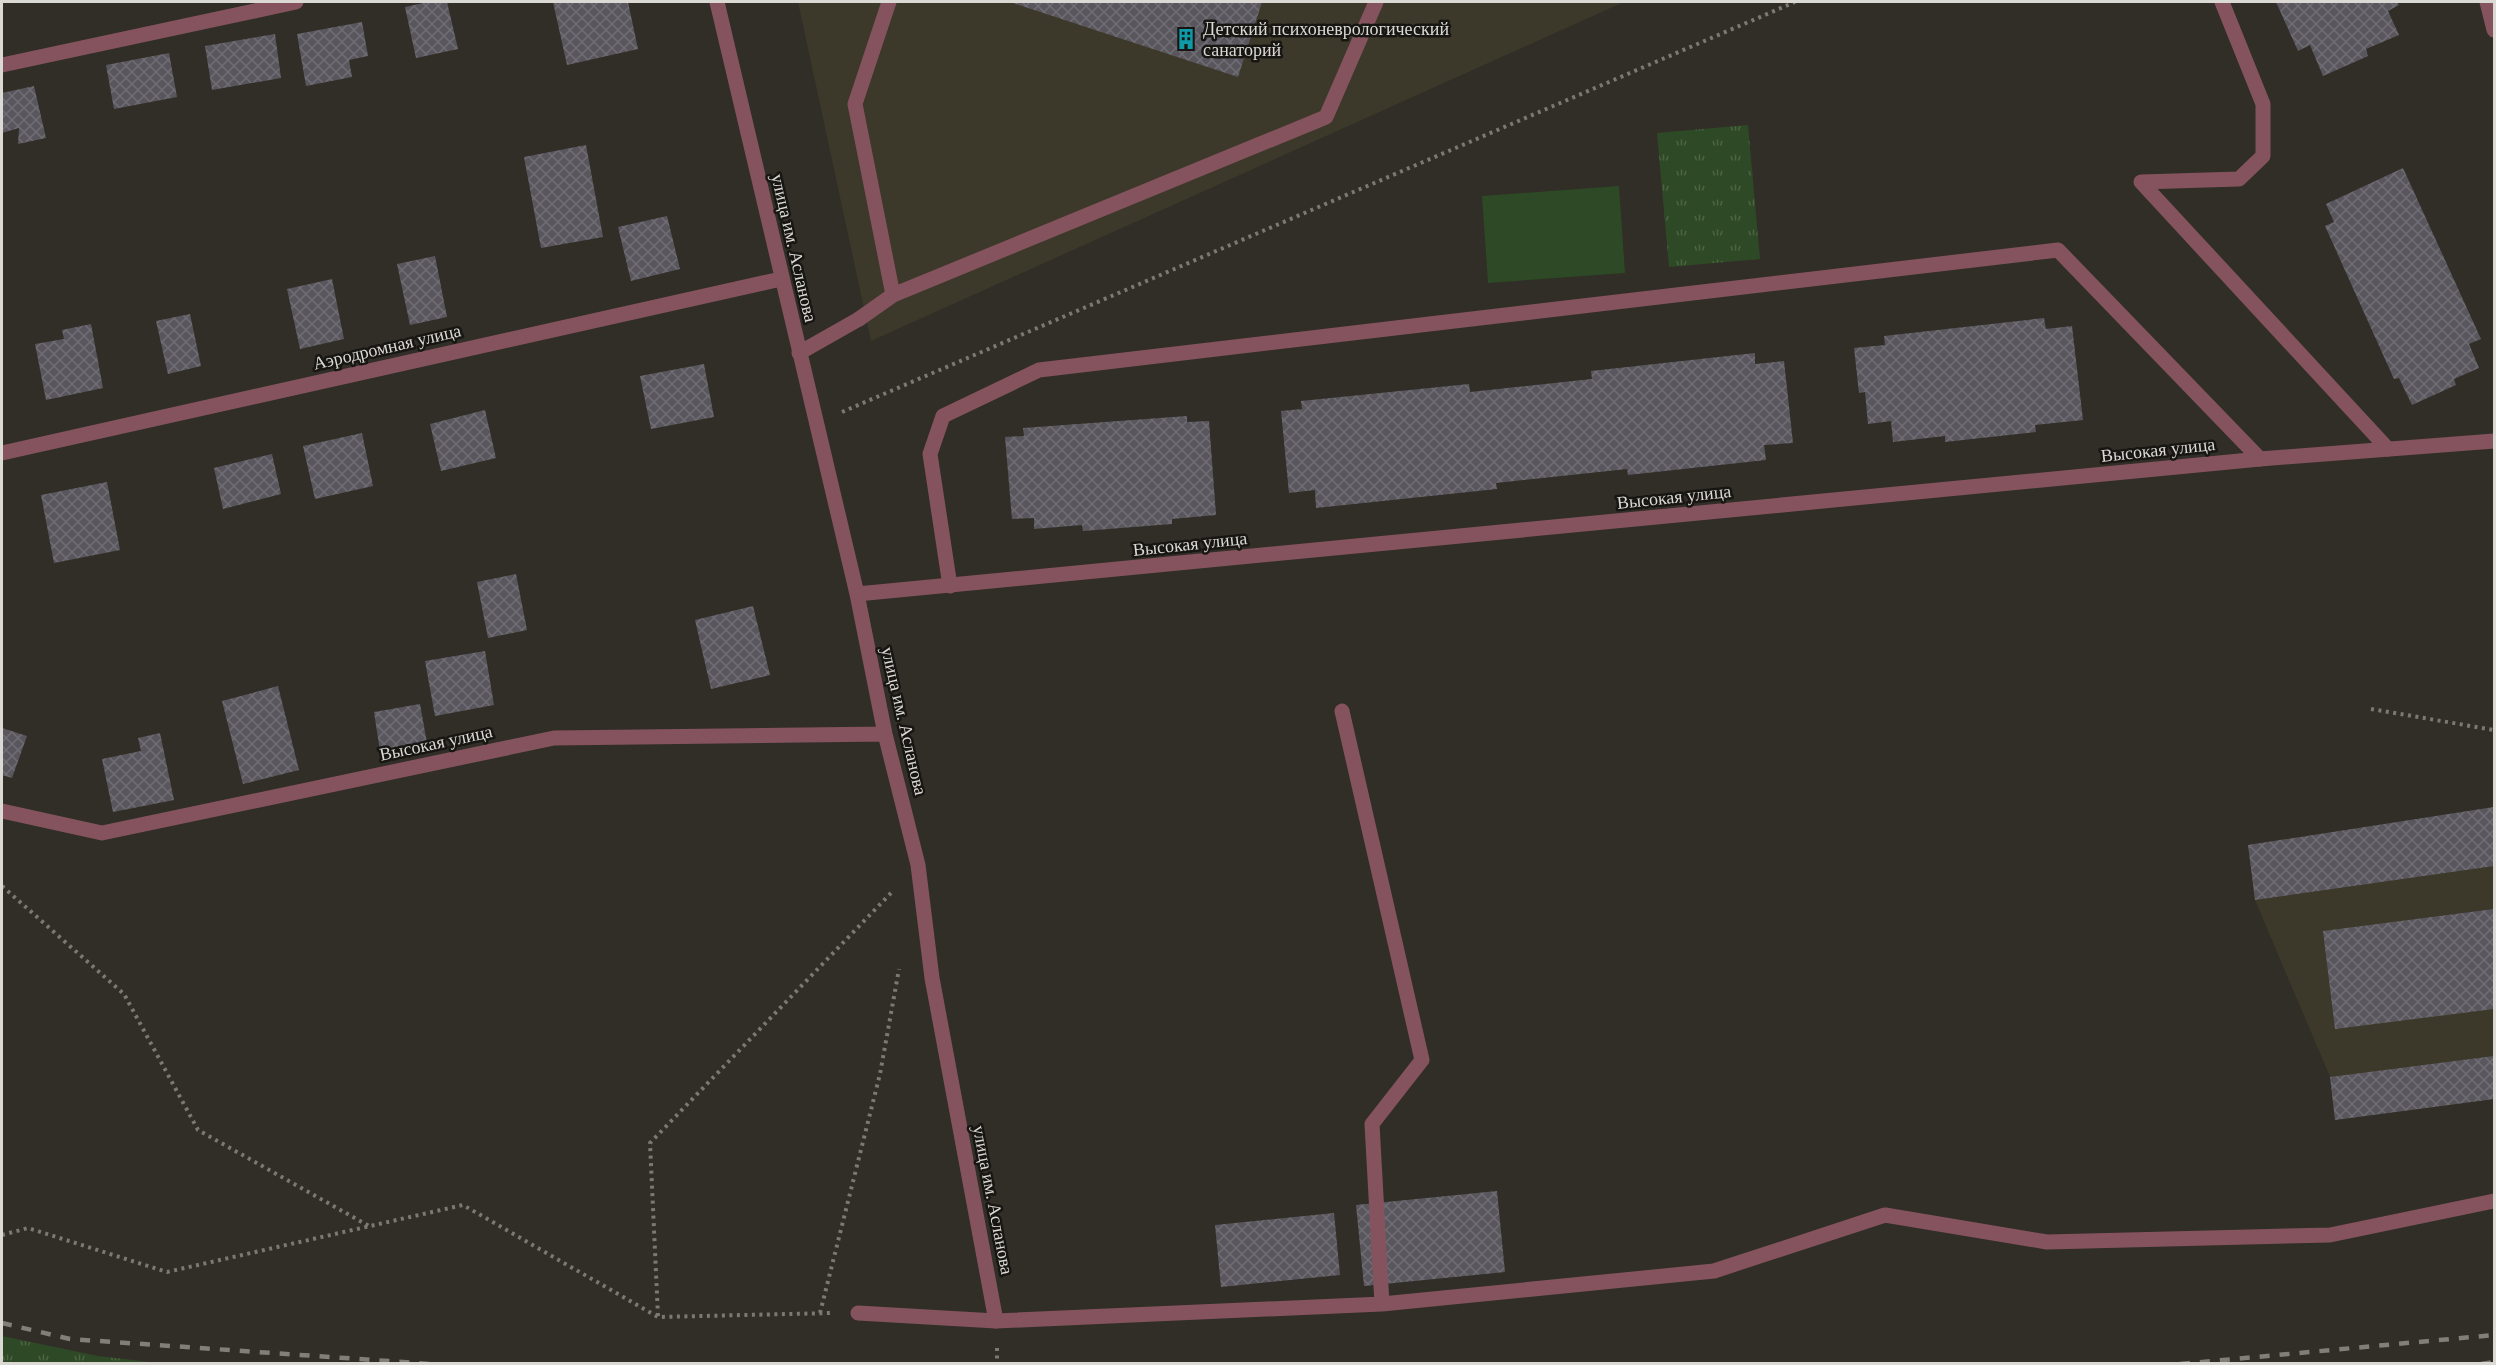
<svg xmlns="http://www.w3.org/2000/svg" width="2496" height="1365" font-family="'Times New Roman',serif">
	<style>
		.built { fill: #3c382a }
		.grass { fill: url(#grass-tufts) }
		.garden { fill: #2e4925 }
		.building { fill: url(#building-cross-hatch) }
		.lines { fill: none; stroke-linecap: round; stroke-linejoin: round }
		.path { stroke: #7b7973; stroke-width: 4; stroke-dasharray: 3 4.5; stroke-linecap: butt }
		.lane { stroke: #85535d; stroke-width: 15 }
		.street { stroke: #85535d; stroke-width: 15 }
		.rail { stroke: #817f79; stroke-width: 4.5; stroke-dasharray: 10 10; stroke-linecap: butt }
		.labels { text-anchor: middle; stroke-width: 5; stroke-linejoin: round; paint-order: stroke }
		.poi-label { font-size: 18px; fill: #dbd9d4; stroke: #171613; text-anchor: start }
		.street-label { font-size: 18px; fill: #dbd9d4; stroke: #171613 }
	</style>
	<defs>
		<pattern id="grass-tufts" width="24" height="20" patternUnits="userSpaceOnUse" patternTransform="scale(1.5)"><rect width="24" height="20" fill="#2e4925"/><path d="M3 7l-1-3M5 7V3M7 7l1-3M15 17l-1-3M17 17v-4M19 17l1-3" fill="none" stroke="#4c6344"/></pattern>
		<pattern id="building-cross-hatch" width="8" height="8" patternUnits="userSpaceOnUse" patternTransform="scale(1.5)"><rect width="8" height="8" fill="#59565e"/><path d="M0 0l8 8M0 8l8-8" fill="none" stroke="#706e74"/></pattern>
	</defs>
	<rect width="100%" height="100%" fill="#302e26"/>
	<!-- built -->
	<path class="built" d="M 798,2 L 1624,2 L 871,341 Z
		M 2494,807 L 2494,1099 L 2335,1120 L 2330,1077 L 2255,900 L 2248,845 Z"/>
	<!-- grass -->
	<path class="grass" d="M 1748,125 L 1760,259 L 1669,267 L 1657,133 Z
		M 2,1336 L 98,1356 L 159,1363 L 2,1363 Z"/>
	<!-- garden -->
	<path class="garden" d="M 1619,186 L 1625,273 L 1488,283 L 1482,196 Z"/>
	<!-- building -->
	<path class="building" d="M 428,2 L 447,2 L 458,49 L 416,58 L 405,7 Z
		M 553,2 L 628,2 L 638,49 L 567,65 Z
		M 1010,2 L 1262,2 L 1238,77 Z
		M 2276,2 L 2397,2 L 2399,5 L 2388,11 L 2399,35 L 2366,49 L 2368,56 L 2323,76 L 2310,45 L 2298,51 Z
		M 362,22 L 368,56 L 349,60 L 352,77 L 306,86 L 297,34 Z
		M 275,34 L 281,78 L 212,90 L 205,46 Z
		M 169,53 L 177,97 L 114,109 L 106,65 Z
		M 34,86 L 46,138 L 18,144 L 19,128 L 2,133 L 2,93 Z
		M 586,145 L 603,237 L 541,248 L 524,157 Z
		M 2403,168 L 2481,339 L 2469,344 L 2479,368 L 2454,379 L 2456,385 L 2412,405 L 2399,378 L 2394,379 L 2325,226 L 2334,222 L 2326,204 Z
		M 667,216 L 680,269 L 631,281 L 618,227 Z
		M 435,256 L 447,317 L 410,325 L 397,264 Z
		M 332,279 L 344,339 L 300,349 L 287,289 Z
		M 190,314 L 201,366 L 168,374 L 156,321 Z
		M 2044,318 L 2046,329 L 2072,326 L 2083,420 L 2035,425 L 2036,432 L 1945,442 L 1945,436 L 1893,442 L 1891,421 L 1868,424 L 1865,392 L 1859,393 L 1854,348 L 1885,345 L 1884,336 Z
		M 91,324 L 103,388 L 46,400 L 35,344 L 64,339 L 62,330 Z
		M 1755,353 L 1755,364 L 1784,361 L 1793,443 L 1764,445 L 1766,460 L 1628,475 L 1627,469 L 1496,483 L 1497,489 L 1316,508 L 1315,490 L 1289,493 L 1281,411 L 1302,409 L 1301,401 L 1469,384 L 1470,392 L 1592,379 L 1591,371 Z
		M 704,364 L 714,417 L 651,429 L 640,376 Z
		M 485,410 L 496,458 L 441,471 L 430,424 Z
		M 1187,416 L 1187,422 L 1209,421 L 1216,515 L 1172,519 L 1172,524 L 1083,531 L 1082,525 L 1034,529 L 1034,518 L 1012,519 L 1005,437 L 1024,436 L 1023,428 Z
		M 362,433 L 373,486 L 315,499 L 303,446 Z
		M 272,454 L 281,494 L 223,509 L 214,468 Z
		M 107,482 L 120,550 L 54,563 L 41,495 Z
		M 516,574 L 527,630 L 488,638 L 477,582 Z
		M 753,606 L 770,675 L 711,689 L 695,620 Z
		M 485,651 L 494,705 L 435,716 L 425,661 Z
		M 278,686 L 299,770 L 243,784 L 222,701 Z
		M 420,704 L 427,743 L 380,751 L 374,712 Z
		M 2,728 L 27,736 L 12,778 L 2,775 Z
		M 160,733 L 174,800 L 113,812 L 102,759 L 141,751 L 138,738 Z
		M 2494,807 L 2494,866 L 2255,900 L 2248,845 Z
		M 2494,909 L 2494,1009 L 2335,1029 L 2323,931 Z
		M 2494,1056 L 2494,1099 L 2335,1120 L 2330,1077 Z
		M 1497,1191 L 1505,1272 L 1364,1286 L 1356,1205 Z
		M 1334,1213 L 1340,1275 L 1221,1287 L 1215,1225 Z"/>
	<g class="lines">
		<!-- path -->
		<path class="path" d="M 842,412 L 1795,2
			M 2371,709 L 2494,730
			M 2,886 L 124,994 L 198,1130 L 369,1226
			M 2,1235 L 28,1228 L 167,1272 L 463,1205 L 658,1317 L 832,1313
			M 820,1313 L 880,1074 L 899,969
			M 658,1316 L 650,1143 L 891,893
			M 997,1348 L 997,1364"/>
		<!-- lane -->
		<path class="lane" d="M 889,2 L 855,104 L 893,295
			M 2222,2 L 2263,104 L 2263,156 L 2239,179 L 2141,182 L 2388,449
			M 859,319 L 893,295 L 1326,117 L 1376,2
			M 950,586 L 930,454 L 943,416 L 1039,370 L 2058,250 L 2260,459
			M 1342,711 L 1422,1060 L 1372,1124 L 1382,1304
			M 996,1321 L 1382,1304 L 1714,1271 L 1885,1215 L 2047,1242 L 2330,1235 L 2494,1201"/>
		<!-- street -->
		<path class="street" d="M 717,2 L 857,594 L 885,734 L 918,865 L 932,978 L 996,1321 L 858,1313
			M 2487,2 L 2494,30
			M 2,65 L 296,2
			M 799,353 L 859,319
			M 2,453 L 781,279
			M 857,594 L 2260,459 L 2494,441
			M 2,811 L 102,833 L 554,738 L 885,734"/>
		<!-- rail -->
		<path class="rail" d="M 2,1323 L 70,1339 L 431,1364
			M 2180,1364 L 2494,1335
			M 2481,1364 L 2494,1362"/>
	</g>
	<!-- icons -->
	<defs>
		<symbol id="building-bare" viewBox="-9 -9 18 18"><path d="M-4-6H4V6H1V3H-1V6H-4ZM-2.5-4.3h1.7v1.8h-1.7ZM.8-4.3h1.7v1.8H.8ZM-2.5-1h1.7V.8h-1.7ZM.8-1h1.7V.8H.8Z" fill="#0f9aa8" stroke="#171613" stroke-width="2.5" paint-order="stroke"/></symbol>
	</defs>
	<g fill-rule="evenodd">
		<use href="#building-bare" x="1171" y="24" width="30" height="30"/>
	</g>
	<g class="labels">
		<!-- poi labels -->
		<g class="poi-label">
			<text x="1203" y="35">Детский психоневрологический<tspan x="1203" dy="21">санаторий</tspan></text>
		</g>
		<!-- street labels -->
		<g class="street-label">
			<text transform="translate(794 248) rotate(77)" y="6">улица им. Асланова</text>
			<text transform="translate(387 347) rotate(-13)" y="6">Аэродромная улица</text>
			<text transform="translate(2158 450) rotate(-6)" y="6">Высокая улица</text>
			<text transform="translate(1674 497) rotate(-6)" y="6">Высокая улица</text>
			<text transform="translate(1190 544) rotate(-6)" y="6">Высокая улица</text>
			<text transform="translate(904 721) rotate(77)" y="6">улица им. Асланова</text>
			<text transform="translate(436 743) rotate(-12)" y="6">Высокая улица</text>
			<text transform="translate(993 1200) rotate(79)" y="6">улица им. Асланова</text>
		</g>
	</g>
	<!-- border -->
	<rect width="2496" height="1365" fill="none" stroke="#dbd9d4" stroke-width="6"/>
</svg>
